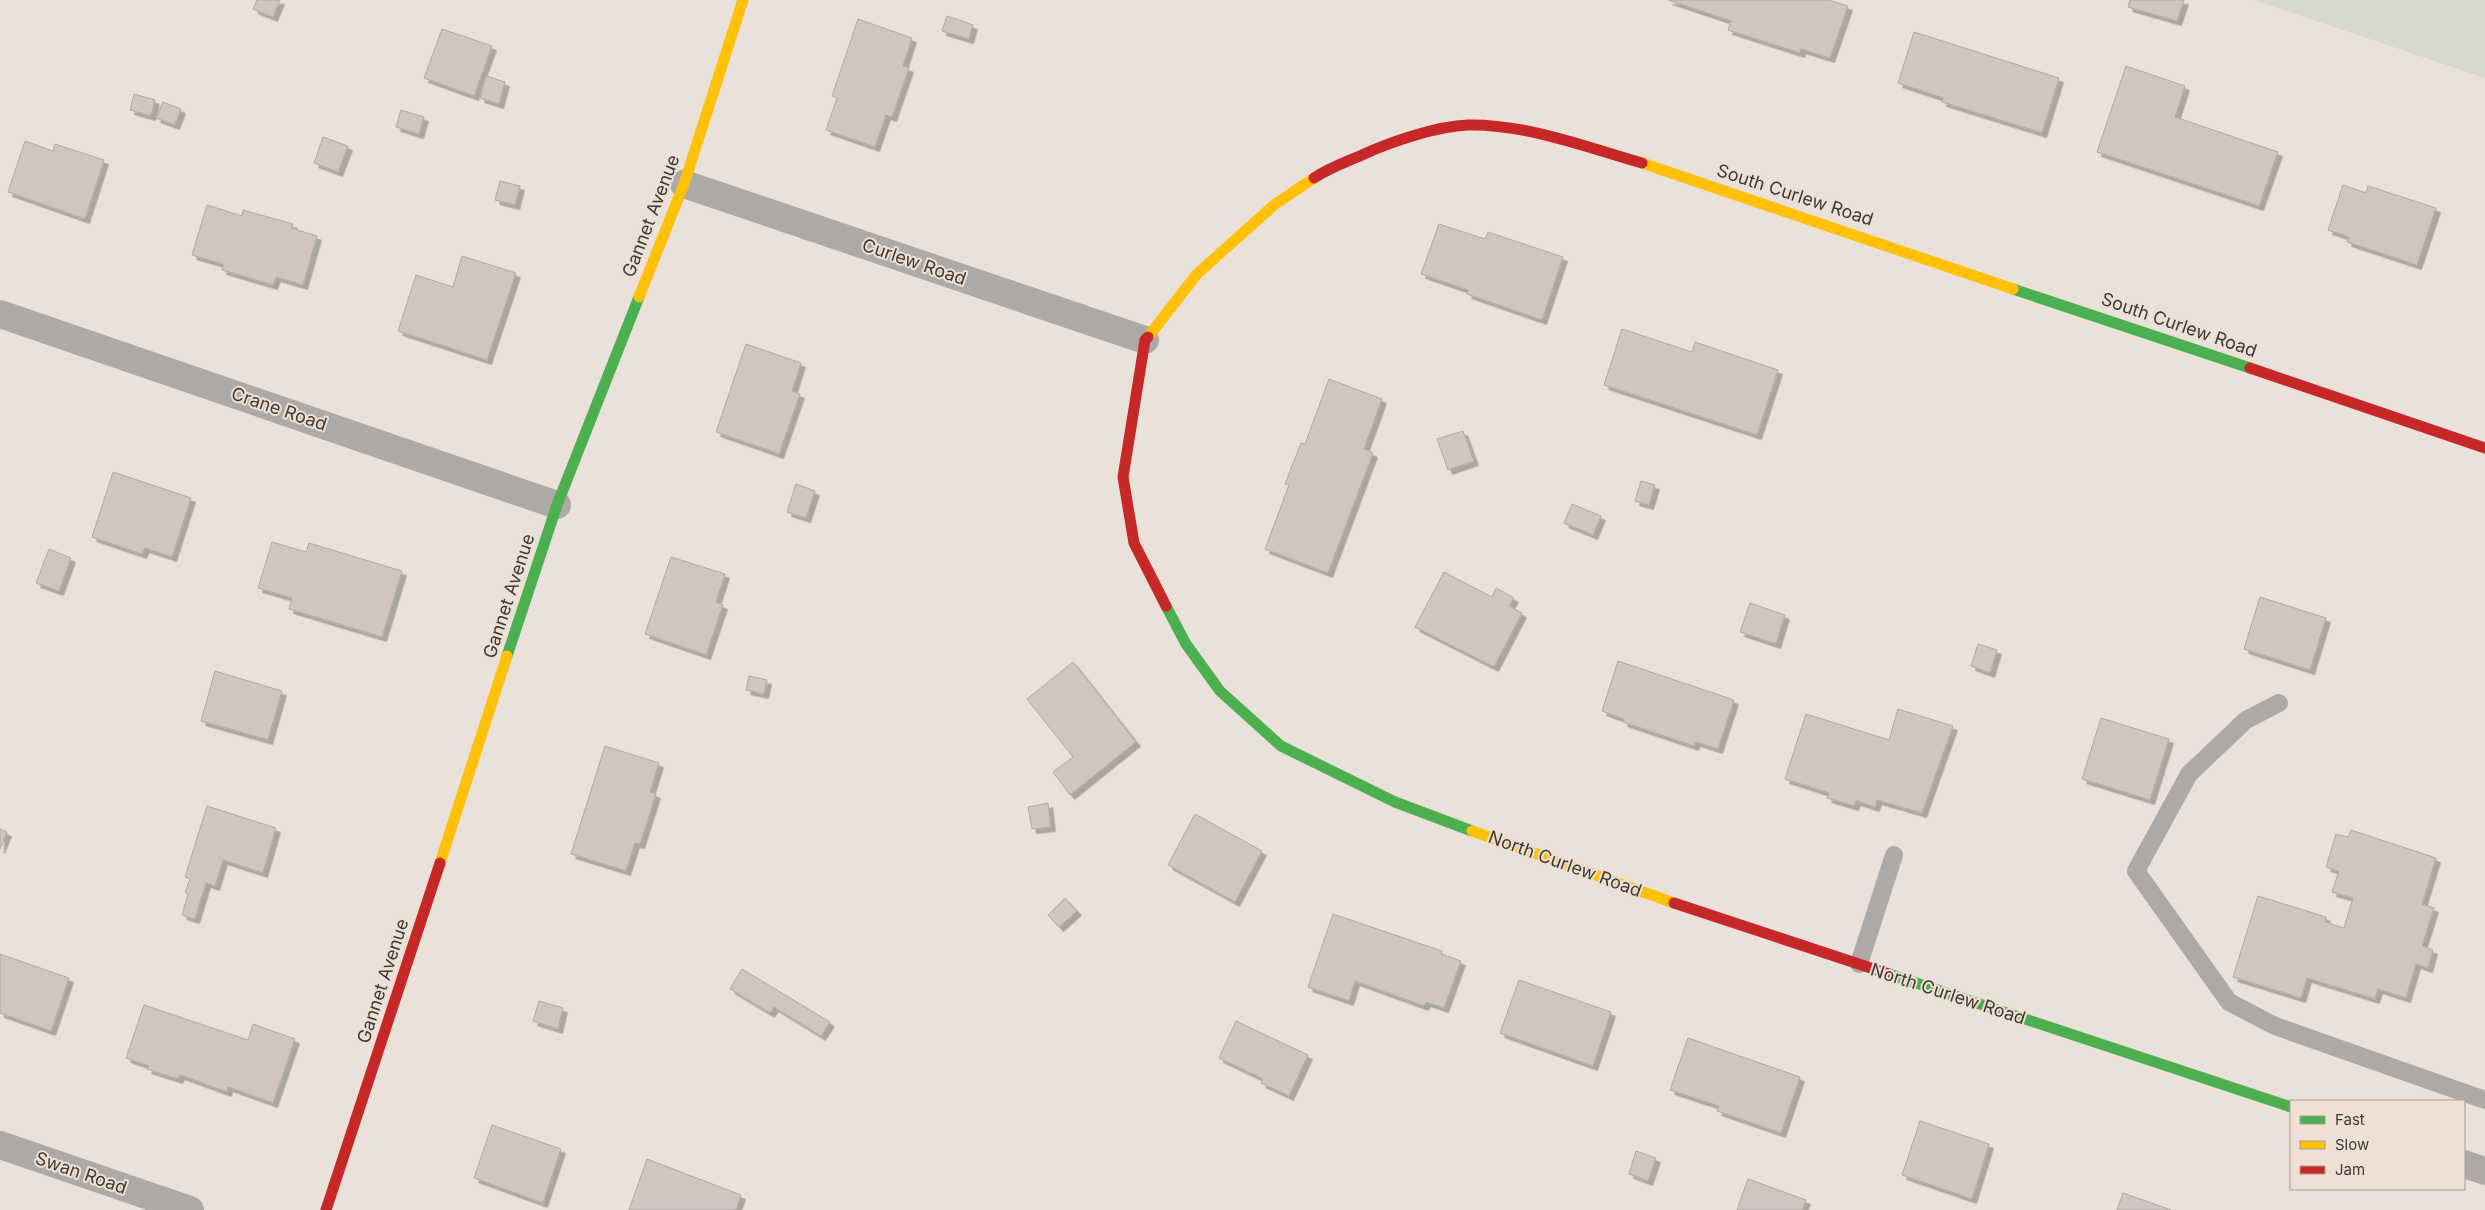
<svg xmlns="http://www.w3.org/2000/svg" width="2485" height="1210" font-family="Inter,sans-serif">
	<style>
		.green { fill: #d6d9cb }
		.building { fill: #d0c5c1; stroke: #afa8a4; filter: url(#shadow) }
		.lines { fill: none; stroke-linecap: round; stroke-linejoin: round }
		.lane { stroke: #ada9a6; stroke-width: 18 }
		.street { stroke: #ada9a6; stroke-width: 28 }
		.fast { stroke: #4caf50; stroke-width: 11 }
		.slow { stroke: #ffc107; stroke-width: 11 }
		.jam { stroke: #c62828; stroke-width: 11 }
		.labels { text-anchor: middle; stroke-width: 4; stroke-linejoin: round; paint-order: stroke }
		.street-label { font-size: 18px; fill: #3f3934; stroke: #efe0d4 }
	</style>
	<defs>
		<filter id="shadow"><feDropShadow dx="4.5" dy="4.5" stdDeviation="0" flood-color="#0004"/></filter>
	</defs>
	<rect width="100%" height="100%" fill="#e9e1da"/>
	<!-- green -->
	<path class="green" d="M 2254,0 L 2485,0 L 2485,78 Z"/>
	<!-- building -->
	<path class="building" d="M 257,0 L 280,0 L 273,17 L 253,9 Z
		M 1668,0 L 1828,0 L 1848,6 L 1830,58 L 1801,49 L 1800,53 L 1728,30 L 1731,21 Z
		M 2130,0 L 2184,0 L 2177,21 L 2128,7 Z
		M 947,16 L 973,25 L 969,39 L 942,31 Z
		M 858,19 L 912,38 L 903,66 L 909,68 L 892,117 L 886,115 L 875,147 L 826,130 L 837,98 L 832,96 Z
		M 442,29 L 492,46 L 474,96 L 424,78 Z
		M 1914,32 L 2059,78 L 2042,133 L 1942,102 L 1943,98 L 1898,83 Z
		M 2126,66 L 2185,86 L 2175,117 L 2278,152 L 2259,206 L 2097,152 Z
		M 486,76 L 505,82 L 499,104 L 480,98 Z
		M 134,94 L 155,100 L 151,116 L 130,110 Z
		M 163,102 L 181,109 L 175,125 L 156,118 Z
		M 401,110 L 424,117 L 419,134 L 396,127 Z
		M 323,137 L 348,146 L 338,172 L 314,163 Z
		M 25,141 L 53,151 L 55,144 L 104,160 L 85,219 L 8,192 Z
		M 500,181 L 520,186 L 515,205 L 495,200 Z
		M 2343,185 L 2366,193 L 2368,186 L 2436,208 L 2417,265 L 2347,242 L 2349,237 L 2328,230 Z
		M 207,205 L 242,216 L 243,210 L 293,224 L 291,228 L 317,236 L 303,285 L 276,277 L 273,285 L 222,270 L 223,264 L 192,255 Z
		M 1439,224 L 1485,239 L 1488,232 L 1563,257 L 1542,320 L 1467,294 L 1468,290 L 1421,274 Z
		M 462,256 L 516,273 L 487,360 L 398,331 L 416,275 L 453,287 Z
		M 1622,329 L 1692,352 L 1695,342 L 1778,370 L 1757,435 L 1604,385 Z
		M 746,344 L 801,363 L 792,391 L 800,394 L 779,454 L 716,432 Z
		M 1329,379 L 1382,399 L 1364,449 L 1373,453 L 1328,573 L 1265,549 L 1289,485 L 1285,484 L 1301,443 L 1305,444 Z
		M 1463,431 L 1474,461 L 1448,470 L 1437,439 Z
		M 113,472 L 191,498 L 172,557 L 145,548 L 142,554 L 92,537 Z
		M 1641,481 L 1655,485 L 1649,505 L 1635,501 Z
		M 796,484 L 815,491 L 806,518 L 787,512 Z
		M 1572,504 L 1601,516 L 1593,535 L 1564,523 Z
		M 272,542 L 306,552 L 309,543 L 402,571 L 382,637 L 289,609 L 292,598 L 258,588 Z
		M 49,549 L 71,558 L 59,591 L 36,583 Z
		M 671,557 L 725,574 L 716,602 L 723,605 L 706,655 L 645,634 Z
		M 1444,572 L 1492,597 L 1496,588 L 1514,598 L 1509,606 L 1522,613 L 1494,667 L 1415,627 Z
		M 2260,597 L 2326,618 L 2310,670 L 2244,649 Z
		M 1750,603 L 1785,615 L 1776,644 L 1740,632 Z
		M 1978,644 L 1997,650 L 1990,673 L 1971,666 Z
		M 1618,661 L 1734,700 L 1718,749 L 1696,742 L 1694,746 L 1623,722 L 1624,719 L 1602,711 Z
		M 1073,662 L 1136,742 L 1070,795 L 1053,772 L 1073,757 L 1027,699 Z
		M 215,671 L 282,691 L 268,740 L 201,721 Z
		M 749,676 L 767,680 L 764,694 L 746,690 Z
		M 1898,709 L 1953,726 L 1922,813 L 1877,800 L 1875,807 L 1856,801 L 1854,806 L 1827,798 L 1829,793 L 1785,779 L 1806,714 L 1889,740 Z
		M 2101,718 L 2169,739 L 2150,800 L 2082,779 Z
		M 605,746 L 659,763 L 650,792 L 656,794 L 640,844 L 635,843 L 626,871 L 571,854 Z
		M 1048,803 L 1051,827 L 1032,829 L 1028,807 Z
		M 207,806 L 276,828 L 263,873 L 223,860 L 215,886 L 206,883 L 195,919 L 182,915 L 188,894 L 185,892 L 190,879 L 185,877 Z
		M 1195,814 L 1262,851 L 1235,902 L 1168,865 Z
		M 0,829 L 7,832 L 0,849 Z
		M 2351,830 L 2436,858 L 2422,904 L 2434,908 L 2422,946 L 2433,950 L 2428,968 L 2416,964 L 2406,998 L 2378,989 L 2375,999 L 2307,978 L 2301,998 L 2233,977 L 2258,896 L 2326,917 L 2325,922 L 2344,928 L 2353,898 L 2332,892 L 2339,871 L 2326,867 L 2336,834 L 2348,837 Z
		M 1065,898 L 1077,911 L 1059,927 L 1048,915 Z
		M 1333,914 L 1442,951 L 1441,954 L 1461,961 L 1444,1008 L 1426,1002 L 1424,1006 L 1355,981 L 1349,1001 L 1308,987 Z
		M 0,954 L 69,978 L 51,1031 L 0,1013 Z
		M 742,969 L 830,1022 L 821,1036 L 774,1007 L 770,1013 L 730,989 Z
		M 1519,980 L 1611,1012 L 1593,1066 L 1500,1033 Z
		M 539,1001 L 563,1008 L 558,1029 L 533,1021 Z
		M 144,1005 L 248,1040 L 253,1024 L 295,1039 L 273,1103 L 228,1087 L 227,1092 L 180,1075 L 178,1079 L 147,1069 L 149,1066 L 126,1058 Z
		M 1236,1021 L 1308,1055 L 1289,1096 L 1261,1083 L 1263,1079 L 1219,1058 Z
		M 1688,1038 L 1800,1077 L 1781,1133 L 1717,1111 L 1719,1106 L 1670,1090 Z
		M 1920,1121 L 1989,1144 L 1972,1199 L 1902,1175 Z
		M 492,1125 L 561,1149 L 543,1203 L 474,1178 Z
		M 1636,1151 L 1656,1158 L 1648,1181 L 1629,1174 Z
		M 647,1159 L 741,1195 L 736,1210 L 629,1210 Z
		M 1748,1179 L 1806,1200 L 1802,1210 L 1737,1210 Z
		M 2123,1193 L 2157,1205 L 2171,1210 L 2117,1210 Z"/>
	<g class="lines">
		<!-- lane -->
		<path class="lane" d="M 2279,703 L 2246,720 L 2189,774 L 2136,871 L 2229,1002 L 2275,1026 L 2485,1100
			M 1859,964 L 1894,855"/>
		<!-- street -->
		<path class="street" d="M 684,184 L 1145,340
			M 0,314 L 557,505
			M 0,1145 L 190,1210
			M 2464,1164 L 2485,1171"/>
		<!-- fast -->
		<path class="fast" d="M 2013,289 L 2250,368
			M 1166,606 L 1186,644 L 1220,691 L 1281,746 L 1395,802 L 1472,831
			M 507,656 L 557,505 L 639,297
			M 1889,974 L 2291,1107"/>
		<!-- slow -->
		<path class="slow" d="M 1642,163 L 2013,289
			M 639,297 L 684,184 L 743,0
			M 1148,337 L 1197,274 L 1274,205 L 1314,178
			M 1472,831 L 1674,903
			M 440,863 L 507,656"/>
		<!-- jam -->
		<path class="jam" d="M 1314,178 C 1329,168 1346,162 1362,155 C 1390,142 1437,126 1468,125 C 1527,124 1586,147 1642,163
			M 1148,337 L 1145,340 L 1123,477 L 1134,543 L 1166,606
			M 2250,368 L 2485,448
			M 1674,903 L 1889,974
			M 326,1210 L 440,863"/>
	</g>
	<g class="labels">
		<!-- street labels -->
		<g class="street-label">
			<text transform="translate(1795 195) rotate(18)" y="6">South Curlew Road</text>
			<text transform="translate(651 216) rotate(-69)" y="6">Gannet Avenue</text>
			<text transform="translate(914 262) rotate(19)" y="6">Curlew Road</text>
			<text transform="translate(2179 325) rotate(19)" y="6">South Curlew Road</text>
			<text transform="translate(279 409) rotate(19)" y="6">Crane Road</text>
			<text transform="translate(509 596) rotate(-72)" y="6">Gannet Avenue</text>
			<text transform="translate(1565 864) rotate(20)" y="6">North Curlew Road</text>
			<text transform="translate(383 981) rotate(-72)" y="6">Gannet Avenue</text>
			<text transform="translate(1948 994) rotate(18)" y="6">North Curlew Road</text>
			<text transform="translate(81 1173) rotate(19)" y="6">Swan Road</text>
		</g>
	</g>
	<!-- legend -->
	<rect x="2290" y="1100" width="175" height="90" fill="#efe0d4" stroke="#a99d94"/>
	<rect x="2300" y="1116" width="25" height="8" fill="#4caf50" stroke="#a99d94"/>
	<text x="2335" y="1125" font-size="15" fill="#3f3934">Fast</text>
	<rect x="2300" y="1141" width="25" height="8" fill="#ffc107" stroke="#a99d94"/>
	<text x="2335" y="1150" font-size="15" fill="#3f3934">Slow</text>
	<rect x="2300" y="1166" width="25" height="8" fill="#c62828" stroke="#a99d94"/>
	<text x="2335" y="1175" font-size="15" fill="#3f3934">Jam</text>
</svg>
